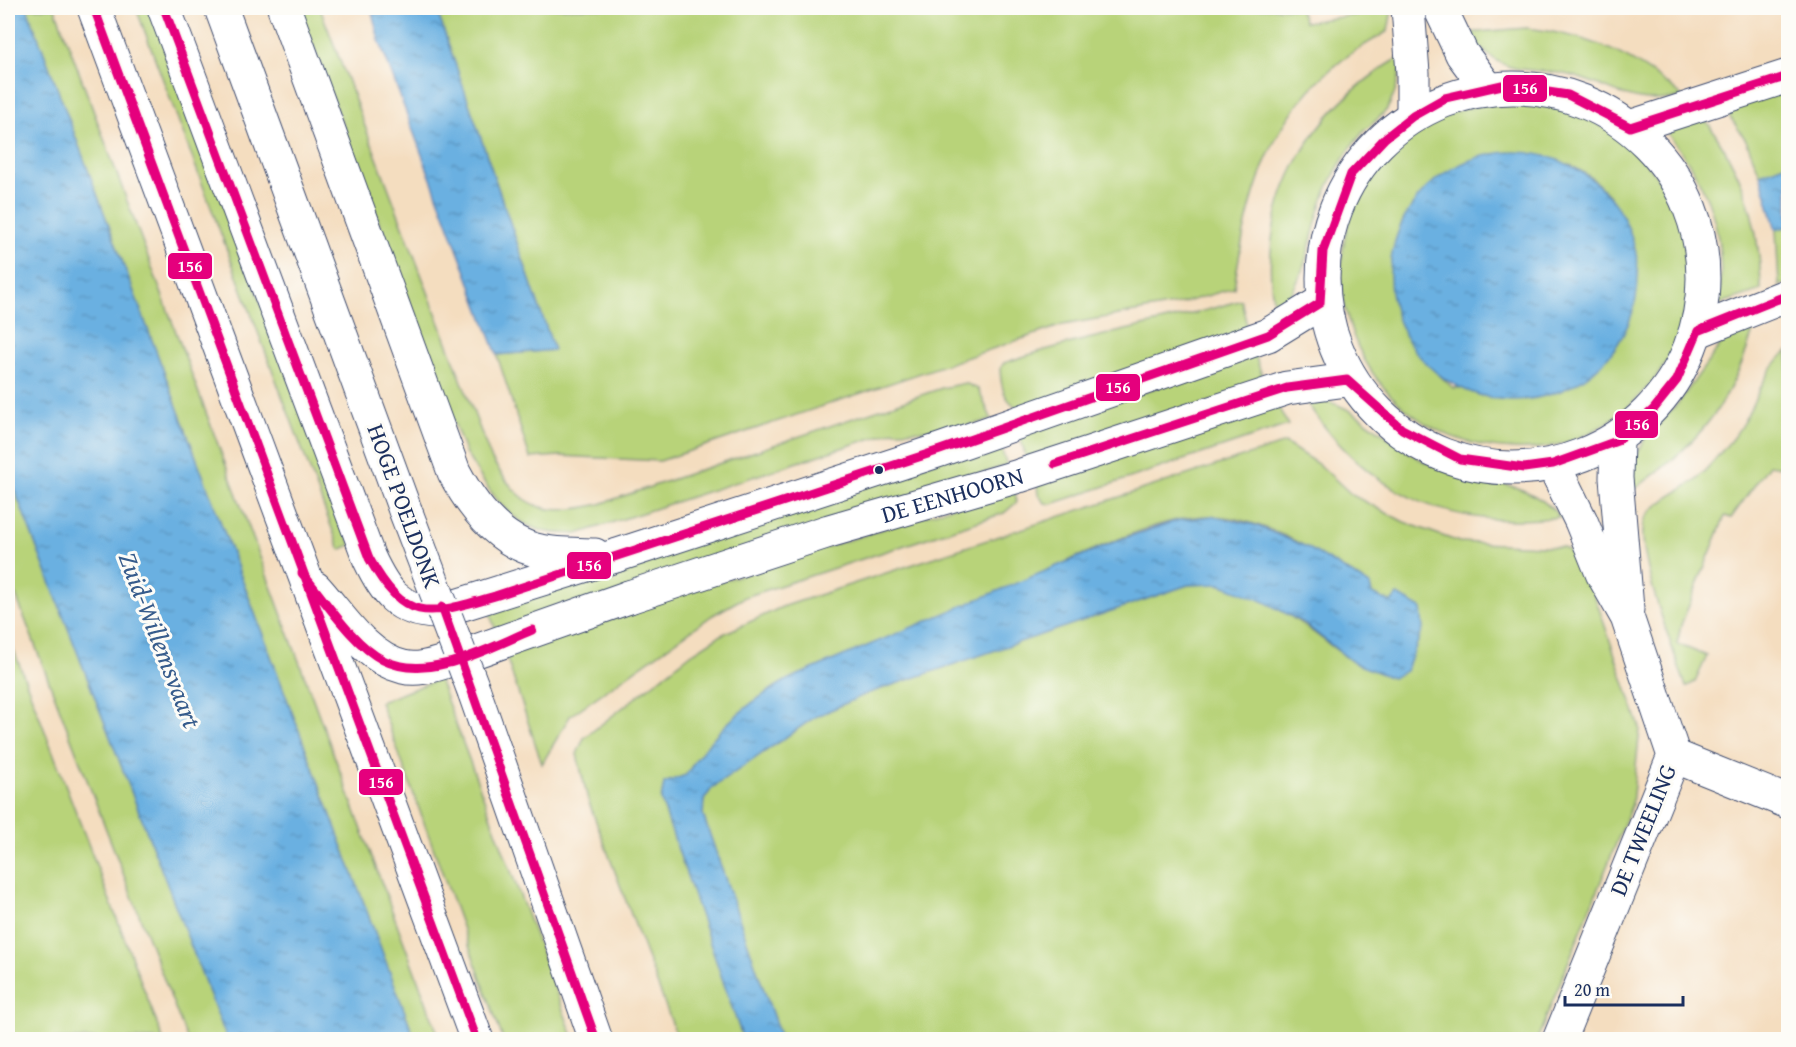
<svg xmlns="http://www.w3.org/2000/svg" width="1796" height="1047" font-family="'Gentium Book Plus',serif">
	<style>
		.green { fill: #b8d379; stroke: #6a816c; stroke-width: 1.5; fill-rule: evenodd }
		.water { fill: url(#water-ripples); stroke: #4370a0; stroke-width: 1.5 }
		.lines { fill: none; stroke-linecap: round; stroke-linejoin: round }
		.minor-casing { stroke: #3c496d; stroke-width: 35 }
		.highway-casing { stroke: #3c496d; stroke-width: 35 }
		.minor { stroke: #fff; stroke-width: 33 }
		.highway { stroke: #fff; stroke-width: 33 }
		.highway-bridge-casing { stroke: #3c496d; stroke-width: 35; stroke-linecap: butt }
		.highway-bridge { stroke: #fff; stroke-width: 33 }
		.bus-1-casing { stroke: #fdfcf7; stroke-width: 14 }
		.bus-1 { stroke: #e5007d; stroke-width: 9 }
		.bus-dot { fill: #1b2f5e; stroke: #fdfcf7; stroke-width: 2 }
		.labels { text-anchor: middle; stroke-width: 6; stroke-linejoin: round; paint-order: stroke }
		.street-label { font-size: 24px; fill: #1b2f5e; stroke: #fdfcf7 }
		.water-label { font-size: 26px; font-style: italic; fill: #375c8c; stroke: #fdfcf7 }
		.line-badge { stroke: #fdfcf7; stroke-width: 2 }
		.badge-label { font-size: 16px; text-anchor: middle; font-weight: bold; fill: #fff }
	</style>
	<defs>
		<pattern id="water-ripples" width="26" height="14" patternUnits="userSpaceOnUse" patternTransform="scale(1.5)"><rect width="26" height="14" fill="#6bb0e1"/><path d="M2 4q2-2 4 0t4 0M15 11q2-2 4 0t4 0" fill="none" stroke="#5790ba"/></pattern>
	</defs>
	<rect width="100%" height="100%" fill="#fdfcf7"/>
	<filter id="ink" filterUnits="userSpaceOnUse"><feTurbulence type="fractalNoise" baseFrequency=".0167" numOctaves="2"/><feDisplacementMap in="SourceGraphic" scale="12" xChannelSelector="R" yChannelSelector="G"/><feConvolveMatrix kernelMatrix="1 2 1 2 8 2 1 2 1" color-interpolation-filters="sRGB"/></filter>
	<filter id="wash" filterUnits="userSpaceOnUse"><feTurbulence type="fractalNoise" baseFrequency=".008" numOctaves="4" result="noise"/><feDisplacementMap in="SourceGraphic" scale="24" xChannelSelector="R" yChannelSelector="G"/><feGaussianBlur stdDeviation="1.35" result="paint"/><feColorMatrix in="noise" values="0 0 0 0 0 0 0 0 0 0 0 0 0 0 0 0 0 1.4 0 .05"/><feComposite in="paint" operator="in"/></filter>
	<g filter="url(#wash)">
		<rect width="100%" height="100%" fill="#f4ddbf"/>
		<!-- green -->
		<path class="green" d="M 27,8 L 55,8 L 440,1039 L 415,1039 Z
			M 136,8 L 151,8 L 351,545 L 340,550 Z
			M 299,8 L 320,8 L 491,458 C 522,508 541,518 600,504 L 942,388 L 965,383 L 978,389 L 992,420 L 944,430 L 894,431 L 577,534 C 567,533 554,534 544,531 C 504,521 485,484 465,452 Z
			M 436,8 L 1299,8 L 1305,22 L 1392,10 L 1388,31 C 1374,40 1358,48 1345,58 C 1267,116 1248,198 1234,288 L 1179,304 L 1063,325 L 660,461 L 560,456 L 530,458 L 497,355 L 554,350 Z
			M 1526,28 C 1590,35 1634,55 1683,97 C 1627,107 1622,90 1573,76 C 1554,70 1534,72 1514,68 C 1496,64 1478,47 1467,33 Z
			M 1402,56 C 1401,73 1396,94 1387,109 C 1382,117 1371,124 1364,131 C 1350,147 1338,166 1329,185 C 1308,228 1312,279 1275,313 C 1254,203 1309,110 1402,56 Z
			M 1788,87 L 1788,164 L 1760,174 L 1746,140 L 1723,107 Z
			M 1507,101 C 1591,105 1649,142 1680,221 C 1700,272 1687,341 1652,382 C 1618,423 1569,452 1514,449 C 1328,442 1274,194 1444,116 C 1464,107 1486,104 1507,101 ZM 1569,164 L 1591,177 L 1610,196 L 1615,348 L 1594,370 L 1569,386 L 1453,388 C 1418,356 1401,334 1391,287 Z
			M 1702,115 C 1743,171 1760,220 1761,290 L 1719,304 C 1727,232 1709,183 1663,128 Z
			M 1788,226 L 1788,283 L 1779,286 L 1776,230 Z
			M 1241,300 L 1248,330 L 1021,410 C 1004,401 1001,388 1000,369 L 1004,363 C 1082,336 1163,325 1241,300 Z
			M 1756,320 C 1734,403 1697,447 1627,494 L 1633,462 L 1645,439 L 1679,402 L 1725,338 Z
			M 1788,351 L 1788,468 L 1769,465 L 1731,518 L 1725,516 L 1681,625 L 1677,644 L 1707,656 L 1695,682 L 1686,687 C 1676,656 1629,540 1647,516 C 1658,501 1680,492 1695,480 C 1709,468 1723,450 1735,435 C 1755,409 1761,371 1788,351 Z
			M 1255,355 L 1265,384 L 1027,461 L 1019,433 Z
			M 1304,398 C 1357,399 1382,441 1427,463 C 1474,486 1524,474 1560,517 C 1448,532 1364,492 1304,398 Z
			M 1275,401 L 1288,425 L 1052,504 L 1045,503 L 1038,495 L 1037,484 Z
			M 998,440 L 1007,465 L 497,633 L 488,610 Z
			M 1285,443 L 1321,466 L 1352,495 L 1404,522 L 1459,542 L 1562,547 L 1583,562 L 1640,728 L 1632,804 L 1537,1040 L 781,1039 L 703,815 L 704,800 L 712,788 L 815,717 L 866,694 L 1188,585 C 1198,585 1211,582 1221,585 C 1272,596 1313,633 1354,663 L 1391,602 L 1371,594 L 1370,585 C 1323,557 1270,519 1213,516 C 1163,514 1087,553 1041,573 C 957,608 873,643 789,679 C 746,703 711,733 686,775 L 664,783 L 661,800 L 743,1039 L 678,1039 L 588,800 L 577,754 L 584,738 L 691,654 L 719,636 L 782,607 Z
			M 8,473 L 227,1039 L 187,1039 L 8,575 Z
			M 1014,487 L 1017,502 L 1004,513 L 745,597 L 713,615 L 570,716 L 542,764 L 506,656 L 709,585 Z
			M 8,635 L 163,1039 L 8,1039 Z
			M 439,679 L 569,1026 L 574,1039 L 503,1039 L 380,702 Z"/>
		<!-- water -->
		<path class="water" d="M 8,8 L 27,8 L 415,1039 L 227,1039 L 8,473 Z
			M 371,8 L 436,8 L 554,350 L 497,355 L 379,40 Z
			M1390 276a124 124 0 1 1 248 0a124 124 0 1 1-248 0Z
			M 1788,164 L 1788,226 L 1776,230 L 1760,174 Z
			M 1213,516 L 1255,525 L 1307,547 L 1370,585 L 1372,594 L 1391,602 L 1398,595 L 1421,608 L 1423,629 L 1406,671 L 1392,678 L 1354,663 L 1302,622 L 1263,601 L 1220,584 L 1188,585 L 866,694 L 815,717 L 712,788 L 704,800 L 703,815 L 781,1039 L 743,1039 L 661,800 L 664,783 L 686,775 C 711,733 746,703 789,679 L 1121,539 L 1179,520 Z"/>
	</g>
	<g filter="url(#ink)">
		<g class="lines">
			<defs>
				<g id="minor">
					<path d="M 1408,8 L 1413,73 L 1413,116"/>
					<path d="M 1440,8 L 1462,54 L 1488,89"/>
					<circle cx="1513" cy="278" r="190"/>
					<path d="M 1630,127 L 1788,76"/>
					<path d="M 1698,331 L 1788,295"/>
					<path d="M 1617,441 L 1616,478 L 1627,609"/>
					<path d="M 1553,464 L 1581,521 L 1602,573 L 1627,617 L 1674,756 L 1559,1040"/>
					<path d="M 615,556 L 940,450 L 1268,335 L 1320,303"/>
					<path id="s1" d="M 629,597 L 829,531 L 1019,476 L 1287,388 L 1347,380"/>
					<path d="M 1674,756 L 1788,802"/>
				</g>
				<path id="highway" d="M 94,8 L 477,1040
					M 164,8 L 369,558 C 385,592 398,611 437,612 L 615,556
					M 221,8 L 405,510
					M 284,8 L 454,472 C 472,506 499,543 540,551 C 557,555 578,554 595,555
					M 315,588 C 340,615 365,658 403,667 C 418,671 434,665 448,661 L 629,597
					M 474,691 L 596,1040"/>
			</defs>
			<!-- minor casing -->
			<use href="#minor" class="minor-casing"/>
			<!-- highway casing -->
			<use href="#highway" class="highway-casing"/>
			<!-- minor -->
			<use href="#minor" class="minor"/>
			<!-- highway -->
			<use href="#highway" class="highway"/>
			<defs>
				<path id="highway-bridge" d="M 405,510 L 474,691"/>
			</defs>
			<!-- highway-bridge casing -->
			<use href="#highway-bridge" class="highway-bridge-casing"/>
			<!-- highway-bridge -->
			<use href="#highway-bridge" class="highway-bridge"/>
			<defs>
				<path id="bus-1" d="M 94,8 L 477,1040
					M 164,8 L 369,558 C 406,625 429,615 495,596 L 940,450 L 1268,335 L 1320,303 L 1323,251 L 1351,174 L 1385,138 L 1413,116 L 1445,98 L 1502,85 L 1568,95 L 1630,127 L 1788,76
					M 1055,464 L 1287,388 L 1347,380 L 1402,429 L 1460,459 L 1524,468 L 1553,464 L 1617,441 L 1653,410 L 1677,380 L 1698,331 L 1788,295
					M 302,573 C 324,599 353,645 383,660 C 429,683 490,647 532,630
					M 442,607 L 596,1040"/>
			</defs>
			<!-- bus-1 casing -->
			<use href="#bus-1" class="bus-1-casing"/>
			<!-- bus-1 -->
			<use href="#bus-1" class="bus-1"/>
		</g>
	</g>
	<!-- markers -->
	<circle class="bus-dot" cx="879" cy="470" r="5"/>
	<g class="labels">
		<!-- street labels -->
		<g class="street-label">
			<text dy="8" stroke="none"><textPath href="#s1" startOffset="339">DE EENHOORN</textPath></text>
			<text transform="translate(404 506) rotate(70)" y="8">HOGE POELDONK</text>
			<text transform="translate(1643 830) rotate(-68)" y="8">DE TWEELING</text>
		</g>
		<!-- water labels -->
		<g class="water-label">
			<text transform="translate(160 640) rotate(69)" y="9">Zuid-Willemsvaart</text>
		</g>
	</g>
	<g class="line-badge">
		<rect x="1502" y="74" width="46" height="29" rx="6" fill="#e5007d"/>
		<rect x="167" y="252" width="46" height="28" rx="6" fill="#e5007d"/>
		<rect x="1095" y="373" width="46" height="29" rx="6" fill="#e5007d"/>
		<rect x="1614" y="410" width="45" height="29" rx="6" fill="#e5007d"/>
		<rect x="566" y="551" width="46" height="29" rx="6" fill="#e5007d"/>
		<rect x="358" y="768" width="46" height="28" rx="6" fill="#e5007d"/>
	</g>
	<g class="badge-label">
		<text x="1525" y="94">156</text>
		<text x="190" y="272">156</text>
		<text x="1118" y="393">156</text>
		<text x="1637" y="430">156</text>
		<text x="589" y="571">156</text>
		<text x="381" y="788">156</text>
	</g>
	<!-- margin -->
	<rect width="1796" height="1047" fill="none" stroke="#fdfcf7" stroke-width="30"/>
	<!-- scale -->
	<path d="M1565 996v9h118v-9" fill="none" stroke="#1b2f5e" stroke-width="3"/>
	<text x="1574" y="996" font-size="18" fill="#1b2f5e" stroke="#fdfcf7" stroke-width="4.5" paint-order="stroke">20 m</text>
</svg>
